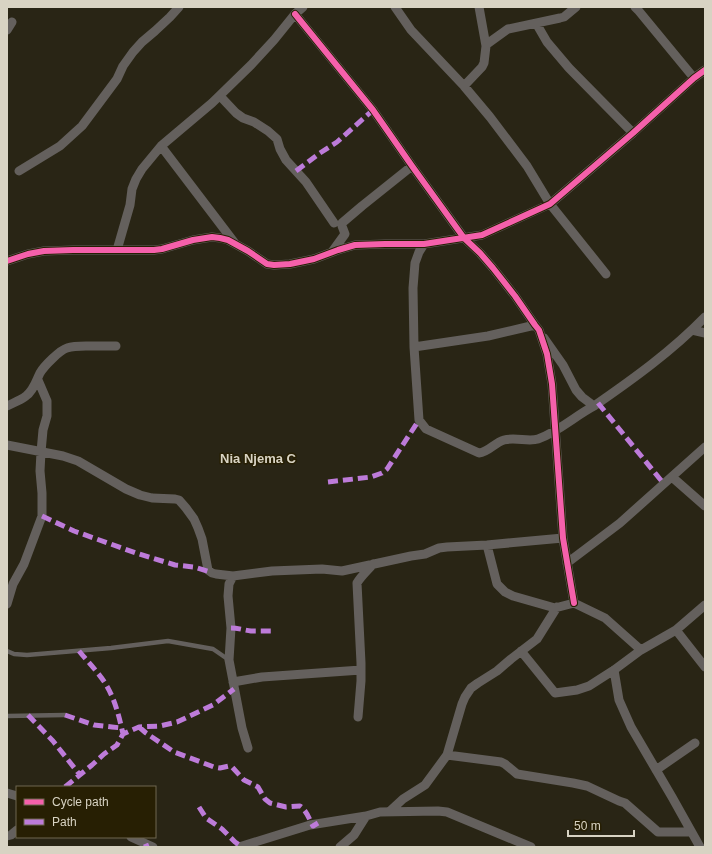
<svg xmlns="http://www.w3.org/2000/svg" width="712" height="854" font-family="Arial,sans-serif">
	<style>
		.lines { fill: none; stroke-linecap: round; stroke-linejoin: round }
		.lane { stroke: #64605d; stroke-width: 4.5 }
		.street { stroke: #64605d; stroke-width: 9 }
		.quiet { stroke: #bd7bd9; stroke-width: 5; stroke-dasharray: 10 5; stroke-linecap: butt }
		.cycleway-casing { stroke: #271f03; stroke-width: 8 }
		.cycleway { stroke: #f560ab; stroke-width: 6 }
		.labels { text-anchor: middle; stroke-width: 3; stroke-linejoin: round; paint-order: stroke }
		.quarter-label { font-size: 13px; font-weight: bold; fill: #d8d3c3; stroke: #271f03 }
	</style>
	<rect width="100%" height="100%" fill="#292515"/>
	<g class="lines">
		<!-- lane -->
		<path class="lane" d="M 7,651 L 14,654 L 27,655 L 111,648 L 168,641 L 213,649 L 229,660
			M 7,716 L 65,715"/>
		<!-- street -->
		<path class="street" d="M 395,7 L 411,30 L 464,86 L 490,117 L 527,166 L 550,204 L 606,274
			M 479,7 L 486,46
			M 635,7 L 638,10 L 694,78
			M 295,14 L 373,110 L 412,166 L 464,238 L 480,253 L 493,268 L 515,296 L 535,325 L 539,330 L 547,354 L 552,384 L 563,538 L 574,603
			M 536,23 L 547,42 L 569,68 L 633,133
			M 7,30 L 12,22
			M 464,86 L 482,67 L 484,63 L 486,46 L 487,44 L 508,29 L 560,18 L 564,17 L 576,7
			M 220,96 L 236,113 L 243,118 L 254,122 L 268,131 L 277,139 L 280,149 L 286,160 L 306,182 L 334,223
			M 161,146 L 234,242
			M 19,171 L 60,146 L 82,126 L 117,79 L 123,66 L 133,52 L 142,42 L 155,31 L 170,17 L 179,7
			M 424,244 L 419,252 L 415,263 L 413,288 L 414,347 L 419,420 L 426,429 L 479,453 C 489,452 494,443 504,440 C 515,437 529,442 538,439 C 558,432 575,416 594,406 C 633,379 672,351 705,317
			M 117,250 L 130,205 L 132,189 L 136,179 L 142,169 L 161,146 L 212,103 L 251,65 L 274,40 L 295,14 L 303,7
			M 332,252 L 345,234 L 342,226 L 342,223 L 362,206 L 412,166
			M 7,261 L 28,254 L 44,251 L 73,250 L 154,250 L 162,249 L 193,240 L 212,237 L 220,238 L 228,240 L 248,251 L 267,264 L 274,265 L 290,264 L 314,259 L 338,250 L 355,245 L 385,244 L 424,244 L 482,235 L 550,204 L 633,133 L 694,78 L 705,70
			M 692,330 L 705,333
			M 544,338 L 563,365 L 576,390 L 582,397 L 594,406
			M 414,347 L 488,336 L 535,325
			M 7,406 C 13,403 21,400 26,396 C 34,390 36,381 40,373 C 44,366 60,350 67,348 C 73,346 80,346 86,346 C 96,346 106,346 116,346
			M 7,445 L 63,456 L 78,461 L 126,489 L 140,495 L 152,498 L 175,499 L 179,500 L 186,508 L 194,519 L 198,528 L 202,539 L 208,570 L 212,573 L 216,574 L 233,576 L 272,571 L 322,569 L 342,571 L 411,556 L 425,554 L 439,548 L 447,547 L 487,545 L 563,538
			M 672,477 L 705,506
			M 487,545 L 497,584 L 505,592 L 513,596 L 555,608 L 574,603 L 605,618 L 641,650
			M 567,563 L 620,523 L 705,447
			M 233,576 L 229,584 L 228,596 L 231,628 L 229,660 L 242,728 L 248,748
			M 7,604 L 13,584 L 24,564 L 42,516 L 42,493 L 40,471 L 41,452 L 43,430 L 47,416 L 47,401 L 38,380
			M 676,630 L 705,605
			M 521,651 L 555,693 L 577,690 L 589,686 L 614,670 L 641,650 L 676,630 L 705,667
			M 614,670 L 619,700 L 631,727 L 672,797 L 700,847
			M 233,682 L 262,677 L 361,670
			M 358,717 L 361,681 L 361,663 L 357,583 C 361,576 368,570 373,564
			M 447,755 L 501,762 L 505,764 L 517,774 L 573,783 L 587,786 L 619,801 L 625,803 L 658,832 L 691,832
			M 656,770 L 695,743
			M 7,793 L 17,796
			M 390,811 L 403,799 L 425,785 L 447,755 L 462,704 L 465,697 L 471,688 L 478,683 L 497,671 L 511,659 L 537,639 L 557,607
			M 7,836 L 11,835 L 17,830
			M 131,837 L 153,847
			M 239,847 L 310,825 L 366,816 L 380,812 L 438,811 L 447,812 L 531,847
			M 340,847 L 354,835 L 366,816"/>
		<!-- quiet -->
		<path class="quiet" d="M 296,171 L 320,153 L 337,142 L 373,110
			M 598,403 L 664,484
			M 328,482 L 371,477 L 382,473 L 387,469 L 419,420
			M 42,516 L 74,531 L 136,553 L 175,565 L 194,567 L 210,572
			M 231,628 C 238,628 244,630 251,631 C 259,631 267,631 275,631
			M 79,651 C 88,662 98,672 105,683 C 115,699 119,716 123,734
			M 28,715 L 53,741 L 80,775
			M 65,715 L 94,725 L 112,727 L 122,728
			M 139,727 L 146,733 L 174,752 L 214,767 L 220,768 L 229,766 L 232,767 L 244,780 L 258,787 L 265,799 L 270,803 L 286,807 L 300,806 C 307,811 309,819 313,826 L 318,823
			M 65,787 L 92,765 L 104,754 L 117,745 L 123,734 L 139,727 L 160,726 L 177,722 L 213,705 L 234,689
			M 199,807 L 206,818 L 222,829 L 235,842 L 241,846
			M 144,847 L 149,845"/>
		<defs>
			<path id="cycleway" d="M 295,14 L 373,110 L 412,166 L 464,238 L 480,253 L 493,268 L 515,296 L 535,325 L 539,330 L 547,354 L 552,384 L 563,538 L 574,603
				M 7,261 L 28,254 L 44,251 L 73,250 L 154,250 L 162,249 L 193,240 L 212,237 L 220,238 L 228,240 L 248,251 L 267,264 L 274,265 L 290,264 L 314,259 L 338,250 L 355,245 L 385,244 L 424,244 L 482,235 L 550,204 L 633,133 L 694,78 L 705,70"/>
		</defs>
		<!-- cycleway casing -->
		<use href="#cycleway" class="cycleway-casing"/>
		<!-- cycleway -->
		<use href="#cycleway" class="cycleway"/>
	</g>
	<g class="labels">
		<!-- quarter labels -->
		<g class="quarter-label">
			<text x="258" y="463">Nia Njema C</text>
		</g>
	</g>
	<!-- border -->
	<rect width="712" height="854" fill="none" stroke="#d8d3c3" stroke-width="16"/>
	<!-- legend -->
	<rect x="16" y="786" width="140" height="52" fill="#271f03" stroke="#6e6750"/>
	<rect x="24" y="799" width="20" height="6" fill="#f560ab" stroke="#6e6750"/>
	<text x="52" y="806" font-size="12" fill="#d8d3c3">Cycle path</text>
	<rect x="24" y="819" width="20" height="6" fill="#bd7bd9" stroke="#6e6750"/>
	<text x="52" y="826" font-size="12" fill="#d8d3c3">Path</text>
	<!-- scale -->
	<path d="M568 830v6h66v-6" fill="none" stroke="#d8d3c3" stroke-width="2"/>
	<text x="574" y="830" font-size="12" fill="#d8d3c3" stroke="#271f03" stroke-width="3" paint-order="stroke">50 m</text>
</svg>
